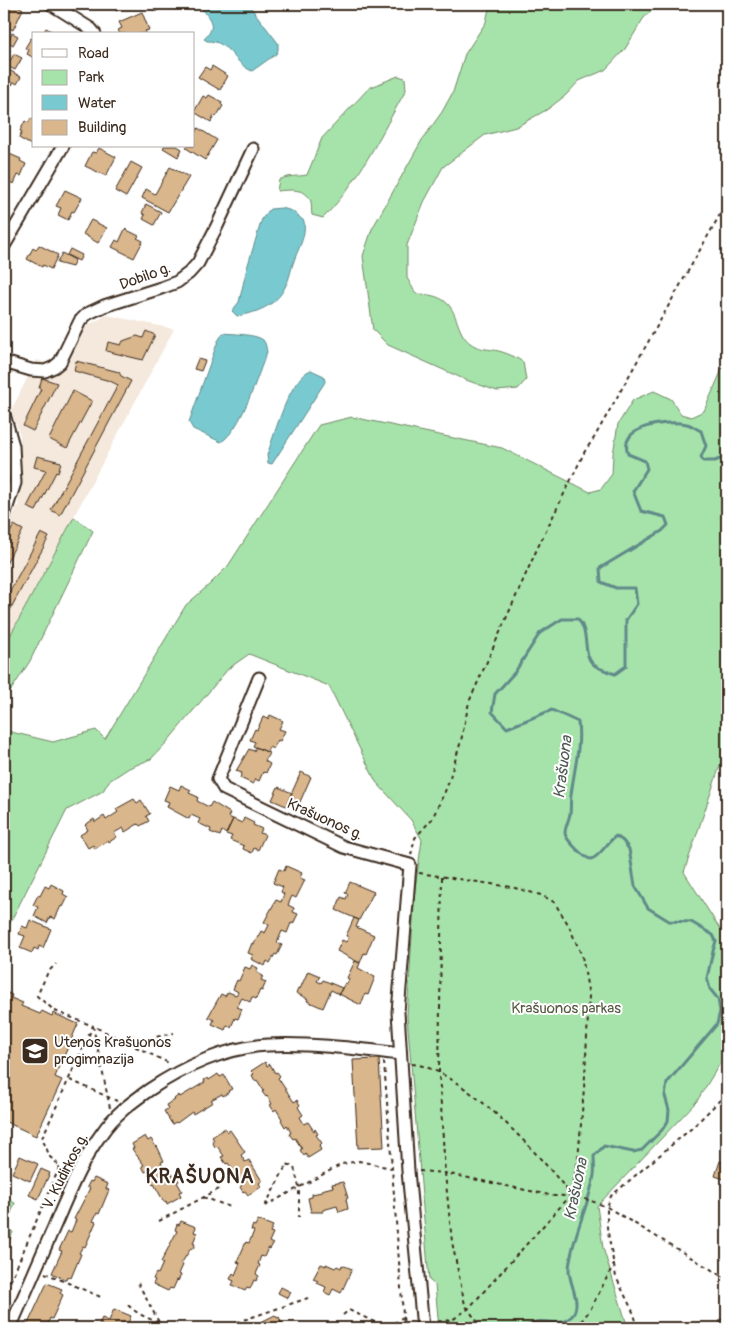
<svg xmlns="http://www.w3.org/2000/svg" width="731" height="1332" font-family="Pangolin,sans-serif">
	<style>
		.built { fill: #f4e9dc }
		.green { fill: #a6e3aa; stroke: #708664 }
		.water { fill: #79cad0; stroke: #608a89 }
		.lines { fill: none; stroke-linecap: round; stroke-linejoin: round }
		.stream { stroke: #608a89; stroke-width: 3 }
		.building { fill: #d9b68b; stroke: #3b2a1e }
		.minor-casing { stroke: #3b2a1e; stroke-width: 15 }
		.path { stroke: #3b2a1e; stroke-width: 2; stroke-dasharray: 4 4; stroke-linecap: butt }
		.minor { stroke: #fff; stroke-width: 11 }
		.labels { text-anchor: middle; stroke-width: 4; stroke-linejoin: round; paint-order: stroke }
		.street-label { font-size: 15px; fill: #3b2a1e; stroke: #fff }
		.park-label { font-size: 15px; fill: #565841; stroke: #fff }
		.poi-label { font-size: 15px; fill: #3b2a1e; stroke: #fff; text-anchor: start }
		.water-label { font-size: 16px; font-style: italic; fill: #4e5a53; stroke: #fff }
		.district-label { font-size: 20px; font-weight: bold; letter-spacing: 1px; fill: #3b2a1e; stroke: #fff }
	</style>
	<rect width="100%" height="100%" fill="#fff"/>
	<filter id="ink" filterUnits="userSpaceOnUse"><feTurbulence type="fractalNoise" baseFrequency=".02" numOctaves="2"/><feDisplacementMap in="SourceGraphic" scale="10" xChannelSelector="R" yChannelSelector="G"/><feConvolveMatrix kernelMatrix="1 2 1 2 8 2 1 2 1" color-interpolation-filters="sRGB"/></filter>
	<g filter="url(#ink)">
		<!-- built -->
		<path class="built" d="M 107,315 L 174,329 L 4,647 L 4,532 L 18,506 L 20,435 L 11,411 L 36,360 L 49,363 L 62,347 L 90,324 Z"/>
		<!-- green -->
		<path class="green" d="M 490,4 L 657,4 L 643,19 L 625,49 L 605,70 L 579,81 L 566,95 L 548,109 L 516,127 L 485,135 L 443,167 L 424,202 L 407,245 L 407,278 L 416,294 C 468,294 447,332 475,346 C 483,350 494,349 502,352 C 509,354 517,358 523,362 L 526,380 L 518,389 L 497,391 L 466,380 L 388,345 L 373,330 L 363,256 L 372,229 L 422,140 L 442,112 L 453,92 L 465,54 L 486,22 Z
			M 398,76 L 405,78 L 406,90 C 381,134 359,182 323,218 L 312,215 C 311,210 312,206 311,202 C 307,187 288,190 277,191 L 279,180 C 288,175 297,177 307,175 L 322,138 L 369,88 Z
			M 727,358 L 727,745 L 684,872 L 720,929 L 727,936 L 721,961 L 727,1001 L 727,1052 L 697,1101 L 597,1206 L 603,1248 L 628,1328 L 439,1328 L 435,1285 L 429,1280 L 407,1016 L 415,888 L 422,840 L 411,820 L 376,782 L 329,686 L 249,654 L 228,669 L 167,742 L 151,759 L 129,768 L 109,781 L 103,791 L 67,810 L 4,935 L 4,718 L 7,731 L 53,742 L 96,730 L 105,739 L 186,605 L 209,585 L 228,566 L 319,425 L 352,417 L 502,448 L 590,492 L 601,489 L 612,474 L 613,454 L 618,424 L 633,400 L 654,391 L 671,399 L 681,414 L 691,417 L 704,411 Z
			M 74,517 L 93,531 L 30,661 L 4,701 L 4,647 Z
			M 4,1198 L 15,1203 L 5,1228 L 13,1232 L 4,1254 Z"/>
		<!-- water -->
		<path class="water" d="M 198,4 L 248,4 L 278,43 L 278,50 L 276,54 L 252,71 C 234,64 229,40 207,41 L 204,39 C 219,25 208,17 198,4 Z
			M 282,208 L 292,211 L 304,221 C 306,236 300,245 295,258 C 291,267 290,279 285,287 C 276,306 256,313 237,316 L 232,311 L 239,302 L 247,268 L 262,219 L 270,209 Z
			M 223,333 C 232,334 256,334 263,340 C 266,343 266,348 267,352 C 257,376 242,429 221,442 L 193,429 L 189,422 L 218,341 Z
			M 311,370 L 324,376 L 325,382 L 272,464 L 268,463 L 267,455 C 275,434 289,378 311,370 Z"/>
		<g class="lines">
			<!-- stream -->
			<path class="stream" d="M 525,1328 C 544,1312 554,1332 572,1316 C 583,1302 568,1283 569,1268 C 572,1236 589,1206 594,1175 C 595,1169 594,1162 594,1156 L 604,1146 L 633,1152 L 642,1150 L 662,1130 L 668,1121 L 669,1110 L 665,1096 L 667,1083 L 717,1024 L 720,1011 L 718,999 L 710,989 L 707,978 L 713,951 L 716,941 L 713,935 L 691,922 L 669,921 L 648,908 L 635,886 L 629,849 L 623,841 L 616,836 C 608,841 599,858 591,859 C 585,859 565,839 565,833 C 565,827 569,820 570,814 C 571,808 570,801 571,795 C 574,769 581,749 578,722 L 552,710 L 507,728 L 492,712 L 495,694 L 515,672 L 540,633 L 562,619 L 578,619 C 590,633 582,654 593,664 C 598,669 608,671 615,674 L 626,666 L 626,620 L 637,604 L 635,588 L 616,588 L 601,582 L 600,568 L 662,531 L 668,525 L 665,517 L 641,511 L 633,491 L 647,469 L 645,461 L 628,454 C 617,425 668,420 687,424 C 692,425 696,429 701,431 L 706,446 L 701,457 L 703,461 L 715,461 L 727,456"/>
		</g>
		<!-- building -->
		<path class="building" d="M 4,4 L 15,4 L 23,9 L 13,30 L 4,25 Z
			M 101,4 L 123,4 L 117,11 L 111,7 L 109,9 Z
			M 149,4 L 167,4 L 155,12 Z
			M 142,12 L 149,30 L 145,31 L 147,34 L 120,34 L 118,30 L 122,28 L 119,22 Z
			M 46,28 L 53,32 L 52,34 L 43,34 Z
			M 12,33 L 18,36 L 13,45 L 8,42 Z
			M 31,38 L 34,39 L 34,58 L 27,54 L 29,50 L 25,48 Z
			M 14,54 L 22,58 L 15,70 L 7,66 Z
			M 212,66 L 228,76 L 220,90 L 198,77 L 205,67 L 210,70 Z
			M 9,70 L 21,77 L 17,84 L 14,82 L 12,85 L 4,81 Z
			M 209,95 L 222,102 L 221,104 L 223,106 L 216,117 L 214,115 L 211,122 L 194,112 L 203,96 L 207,98 Z
			M 31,118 L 34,120 L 34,140 L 31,145 L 19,138 L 22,132 L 20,131 L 25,121 L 28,123 Z
			M 198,128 L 217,140 L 205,160 L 186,148 L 187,146 L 194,146 L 194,135 Z
			M 164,146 L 177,146 L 182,149 L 178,157 L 163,148 Z
			M 99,148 L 116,157 L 106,176 L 85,166 L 92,152 L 96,153 Z
			M 5,152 L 21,159 L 20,161 L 26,164 L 21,176 L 18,175 L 14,184 L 4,180 Z
			M 131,162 L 142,168 L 126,197 L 115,191 Z
			M 170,167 L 189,177 L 168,212 L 142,198 L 146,189 L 155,194 Z
			M 65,190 L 82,198 L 74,212 L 72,211 L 68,220 L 58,215 L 61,208 L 56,206 Z
			M 146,204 L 161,212 L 154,225 L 143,219 L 145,215 L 142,213 Z
			M 91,220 L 107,228 L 98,243 L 83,234 Z
			M 125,229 L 139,236 L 137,238 L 143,241 L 134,258 L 112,247 L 116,240 L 119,242 Z
			M 39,245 L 58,255 L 51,269 L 43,265 L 42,267 L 27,259 L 33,248 L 36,250 Z
			M 70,249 L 82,255 L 79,261 L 67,255 Z
			M 62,253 L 75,260 L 72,267 L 57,263 Z
			M 146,331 L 155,335 L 143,360 L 106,351 L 108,342 L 121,345 L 123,341 L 137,336 L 143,338 Z
			M 198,359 L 205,361 L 201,371 L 194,369 Z
			M 76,361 L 119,372 L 121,376 L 131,381 L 60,515 L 51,510 L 118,385 L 110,381 L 74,371 Z
			M 42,378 L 57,383 L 33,431 L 23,426 L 41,389 L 39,388 Z
			M 73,391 L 92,401 L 67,448 L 49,439 Z
			M 37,456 L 61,462 L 58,473 L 56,472 L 36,511 L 27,507 L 46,470 L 34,467 Z
			M 14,525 L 23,530 L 4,568 L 4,544 Z
			M 41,533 L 49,537 L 4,621 L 4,602 Z
			M 270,715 L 283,721 L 279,729 L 285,731 L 280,741 L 278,740 L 273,749 L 269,747 L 267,752 L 253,746 L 255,742 L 250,740 L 255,729 L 257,730 L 263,717 L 268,719 Z
			M 256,747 L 269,753 L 265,761 L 270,764 L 266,773 L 263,772 L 259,781 L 255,779 L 253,784 L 240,778 L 242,773 L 236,771 L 249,749 L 254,751 Z
			M 301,772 L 311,777 L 299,804 L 289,799 Z
			M 181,785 L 191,790 L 189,793 L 198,797 L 197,801 L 209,807 L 212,802 L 230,813 L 228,817 L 233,819 L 226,834 L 222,831 L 220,836 L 210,832 L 211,829 L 198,823 L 200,819 L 191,815 L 189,819 L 167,807 L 169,802 L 164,800 L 170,786 L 179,790 Z
			M 278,787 L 292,793 L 286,806 L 272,800 Z
			M 134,799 L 137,803 L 141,800 L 150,814 L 146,816 L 149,821 L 140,826 L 138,824 L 125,832 L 123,828 L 114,833 L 117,837 L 109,842 L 108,840 L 95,849 L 93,845 L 88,848 L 80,835 L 88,830 L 85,825 L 94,819 L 95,822 L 104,816 L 106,820 L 118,812 L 116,809 Z
			M 244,818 L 254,823 L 253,825 L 262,829 L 260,833 L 265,835 L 258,850 L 254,848 L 252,853 L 243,849 L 244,846 L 230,840 L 232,836 L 226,834 L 233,819 L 242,823 Z
			M 286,866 L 302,873 L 300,878 L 305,880 L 296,898 L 292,896 L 288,905 L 294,908 L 293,912 L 298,914 L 293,924 L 291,923 L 287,933 L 282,931 L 277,943 L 282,945 L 277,955 L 275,954 L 270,963 L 267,961 L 265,966 L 251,959 L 253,955 L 248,953 L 252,943 L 254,944 L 261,931 L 265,933 L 269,925 L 264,922 L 276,900 L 281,902 L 284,894 L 281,892 L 283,887 L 273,883 L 279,869 L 284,871 Z
			M 350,882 L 374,892 L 359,920 L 336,910 L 341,897 L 346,899 L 348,894 L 345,893 Z
			M 51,884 L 64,891 L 63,894 L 68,897 L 63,907 L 61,906 L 55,919 L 50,917 L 47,923 L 34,916 L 38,907 L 33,905 L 38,895 L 40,896 L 45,886 L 49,888 Z
			M 354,918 L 359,920 L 356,927 L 374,935 L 366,954 L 364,953 L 360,963 L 337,951 L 342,940 L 346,942 L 349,937 L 346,936 Z
			M 30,920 L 51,929 L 43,948 L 39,946 L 38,950 L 34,948 L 32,953 L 20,948 L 25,936 L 19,934 L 22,926 L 27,928 Z
			M 355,961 L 360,963 L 358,968 L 375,977 L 368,995 L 365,994 L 361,1005 L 339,994 L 345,983 L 347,984 L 349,979 L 347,978 Z
			M 252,965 L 258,968 L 256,972 L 263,976 L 261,980 L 266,982 L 262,991 L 260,990 L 256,999 L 252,997 L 250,1002 L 242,998 L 237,1007 L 242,1009 L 238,1019 L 235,1018 L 231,1027 L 227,1025 L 225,1030 L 212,1024 L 214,1020 L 208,1017 L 221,994 L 225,996 L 228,992 L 236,995 L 238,992 L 233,989 L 237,980 L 239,981 L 245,967 L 250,969 Z
			M 308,971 L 320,976 L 317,981 L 321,983 L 323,980 L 342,988 L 339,994 L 331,990 L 323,1008 L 307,1001 L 308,999 L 296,993 L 298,988 L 300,989 Z
			M 4,991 L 12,995 L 11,998 L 23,1003 L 21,1006 L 40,1014 L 42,1011 L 52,1016 L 53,1013 L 78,1024 L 55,1077 L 62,1080 L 36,1136 L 4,1121 Z
			M 379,1059 L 384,1147 L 358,1148 L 353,1060 Z
			M 265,1062 L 267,1066 L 270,1064 L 275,1073 L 277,1072 L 280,1076 L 278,1078 L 294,1102 L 297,1100 L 300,1105 L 298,1107 L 303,1115 L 300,1117 L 304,1124 L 308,1122 L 314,1131 L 315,1129 L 318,1134 L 316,1135 L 322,1143 L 319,1146 L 321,1150 L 308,1158 L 306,1154 L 304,1156 L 300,1150 L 302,1149 L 295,1138 L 293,1139 L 289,1134 L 291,1133 L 287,1125 L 285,1127 L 281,1120 L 282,1119 L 276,1109 L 274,1111 L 270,1105 L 272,1104 L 267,1096 L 266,1097 L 262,1092 L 264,1091 L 257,1080 L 255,1081 L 252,1075 L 254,1074 L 251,1071 Z
			M 218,1074 L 220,1077 L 224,1075 L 232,1089 L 228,1091 L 229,1092 L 223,1096 L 222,1094 L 211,1100 L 213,1102 L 193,1114 L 192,1112 L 177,1123 L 176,1122 L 172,1124 L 164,1111 L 168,1109 L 166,1105 L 175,1100 L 174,1099 L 179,1095 L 180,1097 L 205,1082 L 204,1080 L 208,1078 L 209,1080 Z
			M 225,1128 L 227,1132 L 230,1130 L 245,1152 L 241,1155 L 245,1162 L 249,1160 L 262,1181 L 259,1183 L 261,1187 L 248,1195 L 245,1191 L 243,1192 L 240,1187 L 242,1185 L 236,1175 L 234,1177 L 230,1171 L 232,1169 L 228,1163 L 226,1164 L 221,1157 L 224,1156 L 217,1146 L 215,1147 L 212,1141 L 214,1140 L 212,1137 Z
			M 145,1136 L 148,1141 L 151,1139 L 156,1147 L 157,1146 L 164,1161 L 161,1162 L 165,1170 L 169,1168 L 174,1177 L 176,1176 L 179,1181 L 177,1182 L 182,1191 L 179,1192 L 181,1196 L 167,1204 L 166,1201 L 164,1202 L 154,1184 L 153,1185 L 150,1179 L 152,1178 L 148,1171 L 145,1172 L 142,1166 L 144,1165 L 132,1149 L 134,1148 L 132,1144 Z
			M 20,1156 L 38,1164 L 30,1181 L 12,1173 Z
			M 720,1161 L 727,1164 L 727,1180 L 715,1176 Z
			M 41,1169 L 50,1173 L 38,1199 L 29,1195 Z
			M 94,1178 L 108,1184 L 106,1189 L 109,1190 L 99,1214 L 97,1213 L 93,1221 L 96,1222 L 85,1247 L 83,1246 L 79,1253 L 81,1254 L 71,1278 L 67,1276 L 66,1280 L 52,1273 L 62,1251 L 59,1250 L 68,1231 L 71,1232 L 76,1220 L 74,1219 L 90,1188 L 87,1187 L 90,1181 L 92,1182 Z
			M 343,1182 L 348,1198 L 346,1199 L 348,1209 L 339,1212 L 337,1206 L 323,1210 L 323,1212 L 311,1212 L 308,1198 L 312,1197 L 312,1194 L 322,1192 L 321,1190 L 333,1187 L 332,1184 Z
			M 258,1220 L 273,1226 L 270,1232 L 273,1233 L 269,1242 L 273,1244 L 270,1249 L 268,1248 L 264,1257 L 261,1256 L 258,1264 L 260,1265 L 256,1274 L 259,1276 L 256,1281 L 254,1280 L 250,1289 L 247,1288 L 245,1291 L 232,1285 L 234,1281 L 230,1279 L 233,1273 L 235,1275 L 240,1263 L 237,1262 L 246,1242 L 249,1243 L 254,1231 L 251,1230 L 253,1225 L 255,1226 Z
			M 181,1221 L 196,1227 L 194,1232 L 197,1233 L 193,1243 L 195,1244 L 193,1249 L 191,1248 L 181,1264 L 183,1265 L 179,1274 L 181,1275 L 178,1281 L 177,1280 L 173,1289 L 170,1288 L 168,1291 L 153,1284 L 155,1280 L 153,1279 L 156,1273 L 158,1274 L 163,1263 L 161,1262 L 177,1231 L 175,1230 L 177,1224 L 179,1225 Z
			M 321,1264 L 326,1266 L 326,1264 L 335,1268 L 337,1266 L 341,1268 L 342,1265 L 352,1269 L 341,1293 L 333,1289 L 330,1295 L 324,1292 L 326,1287 L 317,1283 L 318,1281 L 313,1279 Z
			M 47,1283 L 62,1289 L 60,1293 L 63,1295 L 52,1319 L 50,1318 L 47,1326 L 49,1327 L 48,1328 L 26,1328 Z
			M 281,1287 L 291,1292 L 288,1298 L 278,1293 Z
			M 114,1309 L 131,1316 L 126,1328 L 106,1328 L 99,1324 L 102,1318 L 109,1321 Z
			M 275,1315 L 277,1318 L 279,1317 L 283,1326 L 285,1325 L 287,1328 L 260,1328 L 259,1323 Z
			M 720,1319 L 727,1320 L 727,1328 L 719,1328 Z"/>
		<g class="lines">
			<defs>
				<path id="minor" d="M 51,4 L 91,29 L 95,34
					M 4,246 L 63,146
					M 4,362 L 31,370 L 45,371 L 54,367 L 60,362 L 80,321 L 87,314 L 104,306 L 161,288 L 177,282 L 189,273 L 198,263 L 217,226 L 253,149
					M 4,414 L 13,446 L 15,483 L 4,516
					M 259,678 L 218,779 L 224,789 L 344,847 L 410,865 L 398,1012 L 408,1171 L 423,1328
					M 10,1328 C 26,1292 41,1256 57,1220 C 70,1190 82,1160 102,1133 C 114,1115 132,1102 149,1090 C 183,1067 226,1047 268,1045 C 313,1043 357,1049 400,1054"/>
			</defs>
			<!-- minor casing -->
			<use href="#minor" class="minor-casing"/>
			<!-- path -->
			<path class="path" d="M 411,855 L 415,838 L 432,819 L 447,787 L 461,741 L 469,702 L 537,549 L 585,451 L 594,438 L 727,202
				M 419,873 L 511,887 L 541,895 L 554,902 L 568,924 L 582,956 L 589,996 L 585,1076 L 578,1160 L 571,1195 L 468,1309 L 452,1320 L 434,1322
				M 442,877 L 439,1072 L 445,1173 L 452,1242 L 465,1305 L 482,1328
				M 128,1043 L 171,1064
				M 384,1062 L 404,1328
				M 412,1064 C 461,1068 542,1157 571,1195
				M 70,1080 L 117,1101
				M 110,1108 L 93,1026 L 128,1043 L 174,1033
				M 419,1171 L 445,1173 L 554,1196 C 576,1195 587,1199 607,1207 L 727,1279
				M 203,1197 L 233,1208
				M 265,1206 L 342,1164 L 359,1161 L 391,1168
				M 265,1206 L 287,1164 L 294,1167 L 299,1187 L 299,1217
				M 159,1221 L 221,1188
				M 45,1273 L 103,1298
				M 138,1283 L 162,1328
				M 4,1296 L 60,1166 L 50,1157 L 42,1138 L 93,1026 L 55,1011 L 37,996 L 48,972 L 56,964
				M 128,1305 C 141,1318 160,1323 178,1328
				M 343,1315 L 349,1310 L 387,1328
				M 205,1328 L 235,1323 L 308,1298
				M 387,1328 L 403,1317
				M 576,1328 L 590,1310 L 614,1264
				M 638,1328 L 634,1314 L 616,1277 L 607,1227 L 607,1207 L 611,1196 L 693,1127 L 727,1093"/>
			<!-- minor -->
			<use href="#minor" class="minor"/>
		</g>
	</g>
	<!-- icons -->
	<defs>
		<symbol id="school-square" viewBox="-11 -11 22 22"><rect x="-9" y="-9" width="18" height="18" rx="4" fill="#3b2a1e" stroke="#fff"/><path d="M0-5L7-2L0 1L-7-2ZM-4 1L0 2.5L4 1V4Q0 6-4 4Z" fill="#fff"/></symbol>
	</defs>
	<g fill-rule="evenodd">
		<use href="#school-square" x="19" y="1035" width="32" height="32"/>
	</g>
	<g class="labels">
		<!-- street labels -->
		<g class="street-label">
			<text transform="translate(145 276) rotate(-20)" y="5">Dobilo g.</text>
			<text transform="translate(325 819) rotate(24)" y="5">Krašuonos g.</text>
			<text transform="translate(65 1171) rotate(-63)" y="5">V. Kudirkos g.</text>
		</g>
		<!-- park labels -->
		<g class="park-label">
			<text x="566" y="1013">Krašuonos parkas</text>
		</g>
		<!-- poi labels -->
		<g class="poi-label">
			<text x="54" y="1047">Utenos Krašuonos<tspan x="54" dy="17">progimnazija</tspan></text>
		</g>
		<!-- water labels -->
		<g class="water-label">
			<text transform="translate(562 767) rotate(-83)" y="6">Krašuona</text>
			<text transform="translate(575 1189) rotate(-78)" y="6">Krašuona</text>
		</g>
		<!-- district labels -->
		<g class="district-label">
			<text x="200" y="1183">KRAŠUONA</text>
		</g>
	</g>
	<!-- margin -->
	<rect width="731" height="1332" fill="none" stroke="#fff" stroke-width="20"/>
	<rect x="10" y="10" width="711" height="1312" fill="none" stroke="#3b2a1e" stroke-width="2" filter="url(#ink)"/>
	<!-- legend -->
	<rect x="32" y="32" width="162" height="115" fill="#ffffff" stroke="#b1aaa5"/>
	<rect x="42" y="49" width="25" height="8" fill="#ffffff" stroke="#b1aaa5"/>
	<text x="78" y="58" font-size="15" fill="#3b2a1e">Road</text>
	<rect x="42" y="70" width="25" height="15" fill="#a6e3aa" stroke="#b1aaa5"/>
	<text x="78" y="82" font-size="15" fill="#3b2a1e">Park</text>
	<rect x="42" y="95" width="25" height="15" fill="#79cad0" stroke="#b1aaa5"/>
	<text x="78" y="108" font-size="15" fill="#3b2a1e">Water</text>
	<rect x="42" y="120" width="25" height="15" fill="#d9b68b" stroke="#b1aaa5"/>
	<text x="78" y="132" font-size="15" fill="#3b2a1e">Building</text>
</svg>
